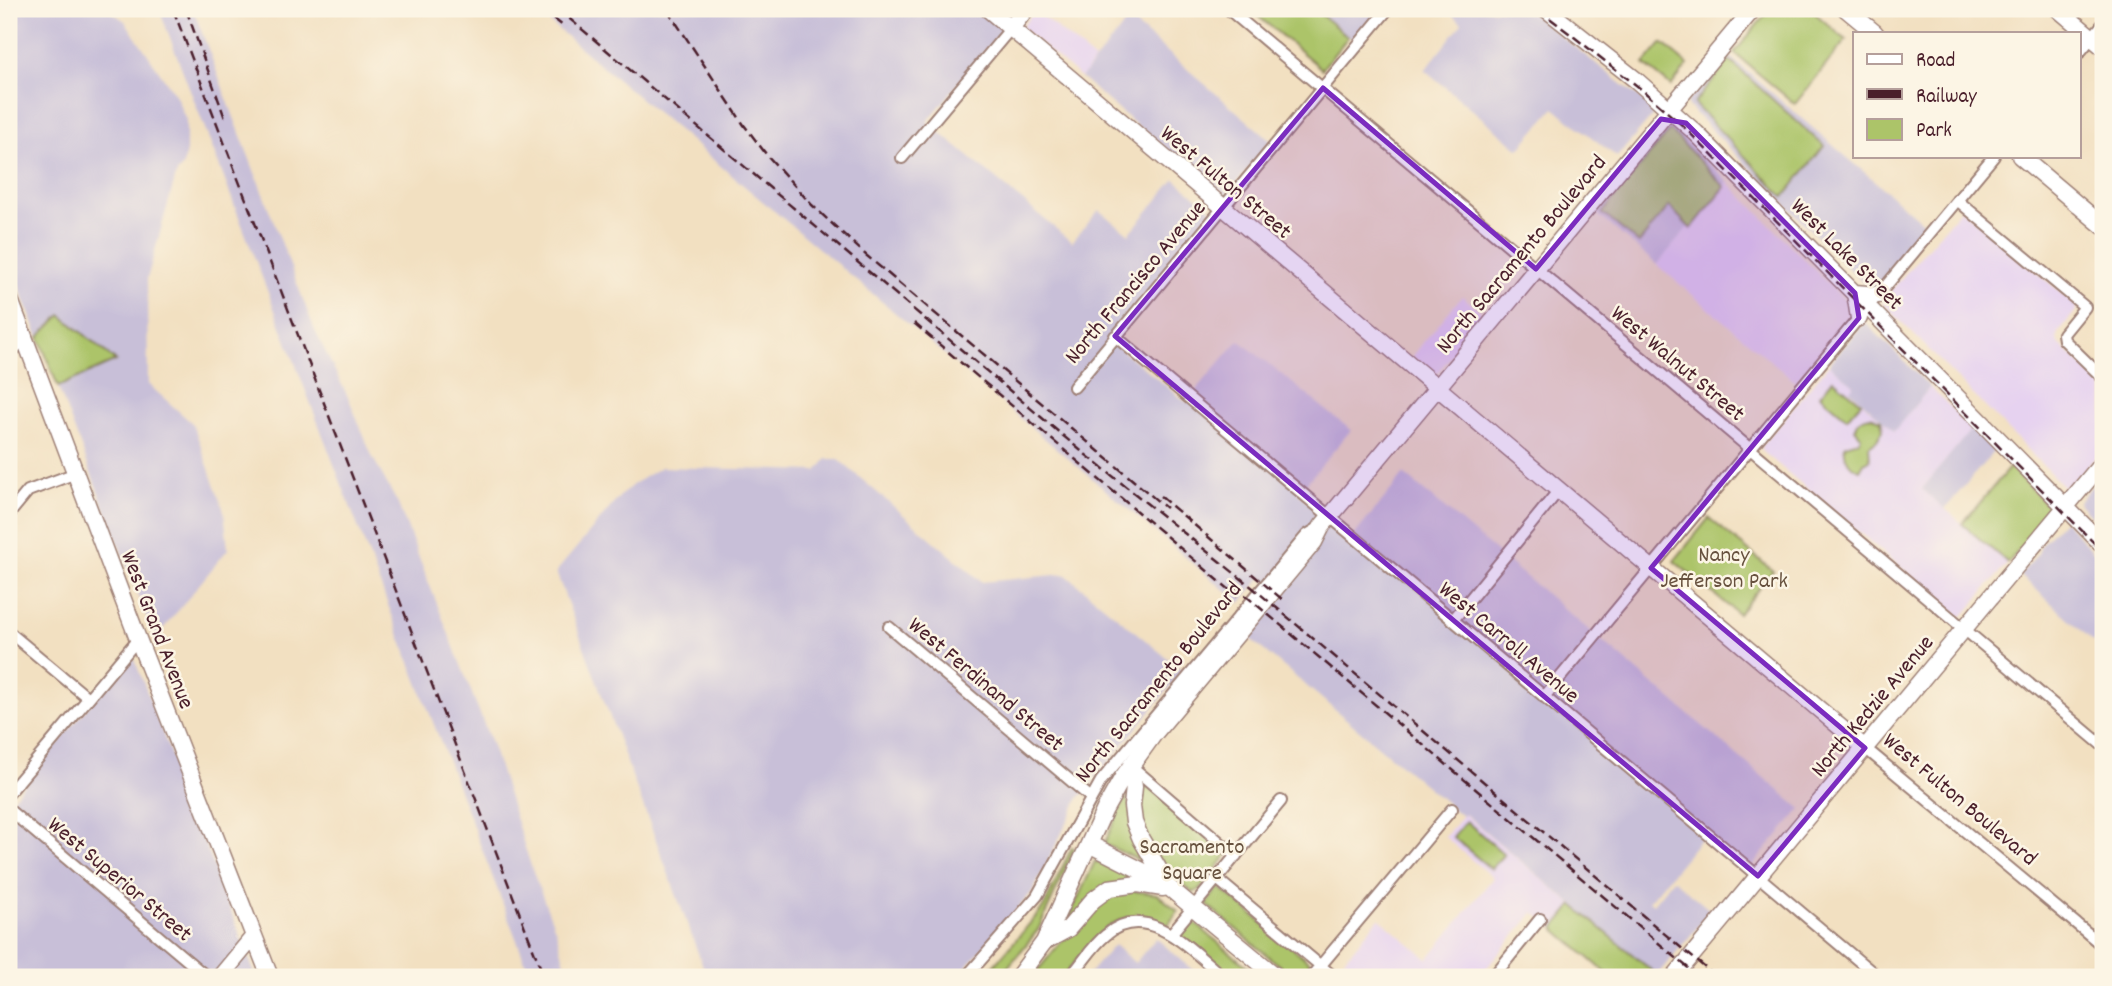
<svg xmlns="http://www.w3.org/2000/svg" width="2112" height="986" font-family="Dekko,sans-serif">
	<style>
		.built { fill: #e6d2f0 }
		.industrial { fill: #c8bfd8 }
		.green { fill: #acc469; stroke: #7b724a; stroke-width: 2 }
		.lines { fill: none; stroke-linecap: round; stroke-linejoin: round }
		.street-casing { stroke: #9e8076; stroke-width: 14 }
		.secondary-casing { stroke: #9e8076; stroke-width: 19 }
		.street { stroke: #fff; stroke-width: 10 }
		.secondary { stroke: #fff; stroke-width: 16 }
		.rail { stroke: #4a1f2b; stroke-width: 2.5; stroke-dasharray: 10 5; stroke-linecap: butt }
		.marked { fill: #7b2cbf; fill-opacity: 0.2; stroke: #7b2cbf; stroke-width: 5; stroke-linejoin: round }
		.labels { text-anchor: middle; stroke-width: 5; stroke-linejoin: round; paint-order: stroke }
		.street-label { font-size: 23px; fill: #4a1f2b; stroke: #fcf5e5 }
		.park-label { font-size: 23px; fill: #67513e; stroke: #fcf5e5 }
	</style>
	<rect width="100%" height="100%" fill="#fcf5e5"/>
	<filter id="ink" filterUnits="userSpaceOnUse"><feTurbulence type="fractalNoise" baseFrequency=".0143" numOctaves="2"/><feDisplacementMap in="SourceGraphic" scale="14" xChannelSelector="R" yChannelSelector="G"/><feConvolveMatrix kernelMatrix="1 2 1 2 8 2 1 2 1" color-interpolation-filters="sRGB"/></filter>
	<filter id="wash" filterUnits="userSpaceOnUse"><feTurbulence type="fractalNoise" baseFrequency=".00686" numOctaves="4" result="noise"/><feDisplacementMap in="SourceGraphic" scale="28" xChannelSelector="R" yChannelSelector="G"/><feGaussianBlur stdDeviation="1.57" result="paint"/><feColorMatrix in="noise" values="0 0 0 0 0 0 0 0 0 0 0 0 0 0 0 0 0 1.4 0 .05"/><feComposite in="paint" operator="in"/></filter>
	<g filter="url(#wash)">
		<rect width="100%" height="100%" fill="#f2e0c1"/>
		<!-- built -->
		<path class="built" d="M 1035,10 L 1095,60 L 1081,78 L 1023,29 L 1022,27 Z
			M 1728,182 L 1852,308 L 1855,314 L 1796,382 L 1657,265 L 1688,226 L 1691,228 Z
			M 1961,209 L 2077,306 L 2078,308 L 2058,333 L 2057,339 L 2058,343 L 2103,385 L 2103,448 L 2068,491 L 1883,303 L 1883,300 Z
			M 1462,296 L 1485,315 L 1437,373 L 1433,375 L 1412,356 Z
			M 1829,364 L 1854,385 L 1850,391 L 1894,431 L 1930,387 L 1972,428 L 1922,489 L 2008,563 L 1963,616 L 1959,616 L 1761,450 L 1763,444 Z
			M 1464,814 L 1573,905 L 1554,928 L 1534,912 L 1479,977 L 1364,977 L 1344,960 L 1379,918 L 1428,959 L 1493,878 L 1445,837 Z"/>
		<!-- industrial -->
		<path class="industrial" d="M 9,9 L 107,9 L 125,21 L 176,96 L 186,120 L 186,151 L 183,165 L 176,175 L 147,279 L 148,384 L 193,424 L 224,511 L 228,549 L 155,639 L 9,260 Z
			M 159,9 L 193,9 L 315,331 L 349,399 L 372,456 L 398,504 L 489,737 L 533,872 L 556,931 L 569,977 L 531,977 Z
			M 534,9 L 1019,9 L 927,122 L 1072,242 L 1099,210 L 1129,234 L 1175,179 L 1211,209 L 1212,213 L 1108,339 L 1186,402 L 1239,340 L 1351,430 L 1298,493 L 1352,538 L 1404,474 L 1801,809 L 1745,874 L 1701,838 L 1649,901 L 1653,904 L 1673,879 L 1711,911 L 1657,975 L 1465,814 L 1462,816 L 1248,637 L 1283,594 L 1262,577 L 1240,603 Z
			M 1315,9 L 1382,9 L 1355,41 Z
			M 1446,9 L 1526,9 L 1654,109 L 1654,114 L 1617,157 L 1554,108 L 1519,149 L 1425,70 L 1462,23 Z
			M 1129,19 L 1271,141 L 1225,197 L 1222,197 L 1081,78 Z
			M 1728,55 L 1927,226 L 1874,291 L 1871,291 L 1688,106 L 1687,102 Z
			M 1672,125 L 1728,182 L 1691,229 L 1688,227 L 1657,265 L 1596,213 L 1666,127 Z
			M 1865,322 L 1930,387 L 1894,431 L 1850,390 L 1854,385 L 1829,364 Z
			M 1972,428 L 1994,451 L 1945,509 L 1922,489 Z
			M 827,459 L 838,459 L 982,582 L 1065,574 L 1183,671 L 1079,798 L 1033,891 L 957,977 L 707,977 L 556,572 L 621,495 L 635,483 L 661,467 L 817,471 Z
			M 2103,473 L 2103,529 L 2078,502 Z
			M 2064,520 L 2103,562 L 2103,650 L 2020,575 L 2038,554 L 2039,547 Z
			M 128,658 L 134,658 L 256,977 L 9,977 L 9,803 Z
			M 1156,938 L 1201,977 L 1086,977 L 1114,945 L 1135,963 Z"/>
		<!-- green -->
		<path class="green" d="M 1258,9 L 1314,9 L 1348,37 L 1322,69 L 1254,13 Z
			M 1770,9 L 1810,9 L 1846,40 L 1795,104 L 1734,53 Z
			M 1662,43 L 1688,65 L 1671,86 L 1644,64 Z
			M 1729,60 L 1824,146 L 1784,197 L 1694,104 Z
			M 1670,130 L 1725,187 L 1691,229 L 1669,206 L 1639,243 L 1602,213 Z
			M 61,315 L 116,361 L 58,387 L 39,337 Z
			M 1833,379 L 1861,402 L 1847,418 L 1820,395 Z
			M 1870,416 L 1881,420 L 1883,430 L 1877,440 L 1869,446 L 1870,460 L 1864,463 L 1860,470 C 1849,467 1843,456 1845,445 L 1859,441 L 1861,436 L 1855,429 C 1857,422 1862,417 1870,416 Z
			M 2010,467 L 2053,511 L 2008,563 L 1962,524 Z
			M 1709,518 L 1773,571 L 1738,614 L 1674,561 Z
			M 1144,783 L 1228,854 L 1200,889 L 1193,893 C 1161,866 1126,829 1144,783 Z
			M 1126,796 L 1152,866 L 1104,844 Z
			M 1466,821 L 1504,854 L 1491,869 L 1453,837 Z
			M 1072,847 L 1075,849 L 1038,930 L 1000,977 L 984,977 L 1043,908 Z
			M 1095,861 L 1135,879 L 1065,926 Z
			M 1219,887 L 1312,964 L 1300,977 L 1293,977 L 1206,904 Z
			M 1118,889 L 1157,894 L 1178,911 L 1168,925 C 1161,923 1154,919 1147,917 C 1109,910 1084,952 1063,977 L 1032,977 L 1075,925 Z
			M 1573,905 L 1657,975 L 1656,977 L 1611,977 L 1554,928 Z
			M 1191,920 L 1260,977 L 1228,977 L 1178,935 Z"/>
	</g>
	<g filter="url(#ink)">
		<g class="lines">
			<defs>
				<path id="street" d="M 1228,9 L 2103,746
					M 2079,53 L 2103,24
					M 902,158 L 1011,28
					M 1957,200 L 2085,307 L 2063,334 L 2064,340 L 2103,378
					M 1875,299 L 1994,156
					M 1115,336 L 1878,977
					M 9,356 L 24,337
					M 1074,387 L 1388,9
					M 9,514 L 28,491 L 76,473
					M 1453,620 L 1559,490
					M 889,627 L 1090,797
					M 9,632 L 88,698
					M 1544,697 L 1862,314
					M 1865,748 L 2103,946
					M 1129,764 L 1236,856
					M 9,793 L 138,639
					M 9,810 L 207,977
					M 1217,879 L 1334,977
					M 1171,934 L 1281,801
					M 966,977 L 1037,896 L 1101,781 L 1307,535 L 1322,526
					M 1070,977 C 1082,964 1092,946 1106,935 C 1147,899 1193,952 1223,977
					M 1311,977 L 1452,809
					M 1493,977 L 1540,919"/>
				<path id="secondary" d="M 988,9 L 1865,748
					M 1546,9 L 1636,80 L 1696,133 L 2103,545
					M 1846,9 L 1875,33
					M 2058,9 L 2103,47
					M 1011,28 L 1026,9
					M 2020,156 L 2103,226
					M 9,297 L 138,639 L 270,977
					M 1859,318 L 1855,293 L 1878,295
					M 1131,765 L 1134,787 L 1132,806 L 1134,822 L 1141,839 L 1168,885
					M 1089,844 L 1152,876 L 1172,890 L 1277,977
					M 1044,942 L 1068,929 L 1093,900 L 1109,888 L 1138,884 L 1163,888
					M 220,977 L 254,936
					M 1018,977 L 1044,942 L 1105,809 L 1123,777 L 1154,734 L 1314,542 L 1322,526 L 1753,9
					M 1674,977 L 2103,462"/>
			</defs>
			<!-- street casing -->
			<use href="#street" class="street-casing"/>
			<!-- secondary casing -->
			<use href="#secondary" class="secondary-casing"/>
			<!-- street -->
			<use href="#street" class="street"/>
			<!-- secondary -->
			<use href="#secondary" class="secondary"/>
			<!-- rail -->
			<path class="rail" d="M 173,9 L 544,977
				M 186,9 L 226,121
				M 542,9 L 564,27
				M 558,9 L 1080,450 L 1253,588 L 1716,977
				M 667,9 L 744,125 L 766,154 L 812,205 L 867,256 L 1166,508
				M 1538,9 L 1641,89 L 1683,126 L 2103,552
				M 914,323 L 1237,596
				M 1160,496 L 1283,600
				M 1233,585 L 1699,977"/>
		</g>
	</g>
	<!-- marked area -->
	<path class="marked" d="M 1323,88 L 1536,269 L 1661,119 L 1686,123 L 1855,293 L 1859,318 L 1651,568 L 1865,748 L 1758,876 L 1115,336 Z"/>
	<g class="labels">
		<!-- street labels -->
		<g class="street-label">
			<text transform="translate(1227 181) rotate(40)" y="8">West Fulton Street</text>
			<text transform="translate(1520 253) rotate(-50)" y="8">North Sacramento Boulevard</text>
			<text transform="translate(1848 253) rotate(45)" y="8">West Lake Street</text>
			<text transform="translate(1134 281) rotate(-50)" y="8">North Francisco Avenue</text>
			<text transform="translate(1679 362) rotate(40)" y="8">West Walnut Street</text>
			<text transform="translate(159 629) rotate(69)" y="8">West Grand Avenue</text>
			<text transform="translate(1510 641) rotate(40)" y="8">West Carroll Avenue</text>
			<text transform="translate(1157 681) rotate(-51)" y="8">North Sacramento Boulevard</text>
			<text transform="translate(987 683) rotate(40)" y="8">West Ferdinand Street</text>
			<text transform="translate(1871 705) rotate(-50)" y="8">North Kedzie Avenue</text>
			<text transform="translate(1961 798) rotate(40)" y="8">West Fulton Boulevard</text>
			<text transform="translate(121 878) rotate(40)" y="8">West Superior Street</text>
		</g>
		<!-- park labels -->
		<g class="park-label">
			<text x="1724" y="561">Nancy<tspan x="1724" dy="26">Jefferson Park</tspan></text>
			<text x="1192" y="853">Sacramento<tspan x="1192" dy="26">Square</tspan></text>
		</g>
	</g>
	<!-- margin -->
	<rect width="2112" height="986" fill="none" stroke="#fcf5e5" stroke-width="35"/>
	<!-- legend -->
	<rect x="1853" y="32" width="228" height="126" fill="#fcf5e5" stroke="#b59f9b" stroke-width="2"/>
	<rect x="1867" y="54" width="35" height="10" fill="#ffffff" stroke="#b59f9b" stroke-width="2"/>
	<text x="1916" y="66" font-size="21" fill="#4a1f2b">Road</text>
	<rect x="1867" y="89" width="35" height="10" fill="#4a1f2b" stroke="#b59f9b" stroke-width="2"/>
	<text x="1916" y="102" font-size="21" fill="#4a1f2b">Railway</text>
	<rect x="1867" y="119" width="35" height="21" fill="#acc469" stroke="#b59f9b" stroke-width="2"/>
	<text x="1916" y="136" font-size="21" fill="#4a1f2b">Park</text>
</svg>
